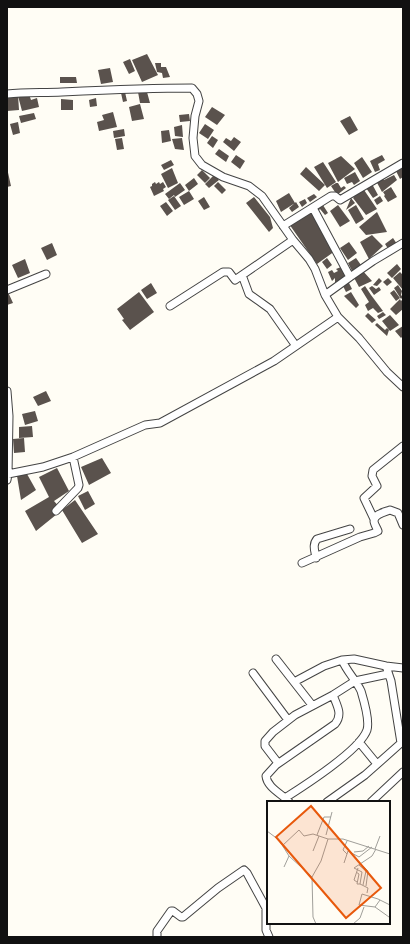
<svg xmlns="http://www.w3.org/2000/svg" width="410" height="944" font-family="'IBM Plex Serif',serif">
	<style>
		.building { fill: #5a524d }
		.lines { fill: none; stroke-linecap: round; stroke-linejoin: round }
		.street-casing { stroke: #444; stroke-width: 9 }
		.street { stroke: #fff; stroke-width: 7 }
		.inset-road { fill: none; stroke: #a09f9a; stroke-width: 1 }
		.view { fill: #e8590c; fill-opacity: 0.15; stroke: #e8590c; stroke-width: 2 }
		.inset-edge { fill: none; stroke: #111; stroke-width: 2 }
	</style>
	<rect width="100%" height="100%" fill="#fffdf5"/>
	<!-- building -->
	<path class="building" d="M 147,54 L 158,75 L 142,82 L 132,60 Z
		M 130,59 L 135,71 L 129,74 L 123,62 Z
		M 155,63 L 161,63 L 161,67 L 166,67 L 170,77 L 163,78 L 162,73 L 157,72 Z
		M 110,68 L 113,82 L 101,84 L 98,70 Z
		M 60,77 L 76,77 L 77,83 L 60,83 Z
		M 125,92 L 127,101 L 123,102 L 121,93 Z
		M 138,92 L 147,92 L 150,103 L 140,103 Z
		M 29,94 L 31,100 L 37,98 L 39,107 L 22,111 L 18,96 Z
		M 18,95 L 19,110 L 7,111 L 7,96 Z
		M 96,98 L 97,106 L 90,107 L 89,100 Z
		M 61,99 L 73,100 L 73,110 L 61,110 Z
		M 140,104 L 144,119 L 132,121 L 129,107 Z
		M 212,107 L 225,115 L 217,125 L 205,117 Z
		M 113,112 L 117,127 L 99,131 L 97,122 L 104,120 L 102,115 Z
		M 34,113 L 36,119 L 21,123 L 19,116 Z
		M 189,114 L 190,121 L 180,122 L 179,115 Z
		M 350,116 L 358,130 L 349,135 L 340,121 Z
		M 18,122 L 20,133 L 13,135 L 10,124 Z
		M 205,124 L 214,130 L 208,139 L 199,133 Z
		M 182,125 L 183,137 L 175,136 L 174,127 Z
		M 124,129 L 125,136 L 114,138 L 113,131 Z
		M 169,130 L 171,141 L 162,143 L 161,131 Z
		M 212,136 L 218,140 L 213,148 L 207,143 Z
		M 234,137 L 241,142 L 234,151 L 223,142 L 226,138 L 231,141 Z
		M 122,138 L 124,149 L 117,150 L 115,139 Z
		M 182,138 L 184,150 L 175,149 L 172,139 Z
		M 219,149 L 229,156 L 226,162 L 215,154 Z
		M 236,155 L 245,161 L 240,169 L 231,162 Z
		M 382,155 L 385,160 L 378,164 L 380,170 L 375,172 L 370,161 Z
		M 341,156 L 355,169 L 338,182 L 328,163 Z
		M 362,157 L 372,172 L 363,178 L 354,163 Z
		M 171,160 L 174,165 L 164,170 L 161,165 Z
		M 323,162 L 336,182 L 327,188 L 314,167 Z
		M 402,164 L 403,168 L 403,177 L 400,179 L 395,169 Z
		M 306,167 L 325,185 L 319,191 L 300,174 Z
		M 7,168 L 11,186 L 7,187 Z
		M 172,168 L 178,183 L 168,188 L 161,174 Z
		M 202,170 L 210,178 L 205,183 L 197,175 Z
		M 355,172 L 360,181 L 354,185 L 352,182 L 347,184 L 344,178 Z
		M 214,175 L 219,180 L 209,188 L 205,184 Z
		M 394,175 L 397,180 L 382,192 L 375,179 L 381,176 L 384,180 Z
		M 194,178 L 198,184 L 189,191 L 185,185 Z
		M 155,182 L 156,184 L 159,182 L 160,184 L 163,182 L 166,187 L 163,189 L 164,191 L 154,196 L 150,187 L 152,186 L 152,184 Z
		M 218,182 L 226,190 L 222,194 L 214,186 Z
		M 371,182 L 378,195 L 373,198 L 364,185 Z
		M 180,183 L 185,190 L 175,197 L 174,195 L 169,199 L 165,194 Z
		M 336,183 L 338,183 L 341,188 L 344,186 L 346,188 L 337,195 L 331,186 Z
		M 362,187 L 377,209 L 366,215 L 353,198 Z
		M 391,187 L 397,197 L 388,202 L 384,196 L 385,195 L 383,192 Z
		M 189,191 L 194,199 L 184,205 L 179,197 Z
		M 289,193 L 295,203 L 281,212 L 276,201 Z
		M 314,194 L 317,197 L 310,202 L 307,198 Z
		M 174,196 L 181,206 L 175,210 L 168,200 Z
		M 380,196 L 383,201 L 377,205 L 374,200 Z
		M 204,197 L 210,207 L 204,210 L 198,201 Z
		M 254,197 L 270,217 L 273,228 L 269,232 L 246,203 Z
		M 351,198 L 355,203 L 346,210 Z
		M 305,199 L 307,203 L 302,207 L 299,202 Z
		M 166,202 L 173,211 L 167,216 L 160,206 Z
		M 296,202 L 299,207 L 292,212 L 289,208 Z
		M 321,202 L 328,213 L 325,215 L 320,209 L 316,213 L 312,208 Z
		M 338,205 L 350,221 L 340,227 L 330,211 Z
		M 356,205 L 364,219 L 356,224 L 348,210 Z
		M 309,207 L 335,251 L 317,264 L 287,221 Z
		M 377,212 L 387,232 L 366,235 L 359,227 Z
		M 372,235 L 383,246 L 369,259 L 360,242 Z
		M 393,238 L 397,244 L 389,250 L 385,244 Z
		M 349,242 L 357,253 L 348,260 L 340,248 Z
		M 52,243 L 57,255 L 47,260 L 41,248 Z
		M 327,258 L 332,265 L 327,269 L 322,262 Z
		M 356,258 L 361,265 L 352,271 L 348,263 Z
		M 25,259 L 30,273 L 18,278 L 12,265 Z
		M 397,264 L 401,269 L 392,278 L 387,273 Z
		M 341,267 L 346,275 L 335,283 L 335,278 L 332,281 L 328,272 L 332,270 L 334,273 L 338,271 L 336,269 Z
		M 362,270 L 372,281 L 359,287 L 352,274 Z
		M 400,272 L 403,275 L 403,290 L 393,278 Z
		M 379,278 L 382,281 L 377,286 L 373,285 Z
		M 388,278 L 392,282 L 387,286 L 383,282 Z
		M 348,281 L 352,289 L 346,292 L 342,284 Z
		M 151,283 L 157,293 L 147,299 L 141,290 Z
		M 398,285 L 402,291 L 401,295 L 403,297 L 401,299 L 394,288 Z
		M 365,286 L 371,295 L 383,311 L 378,313 L 373,308 L 368,311 L 365,305 L 369,302 L 361,289 Z
		M 372,286 L 376,289 L 379,287 L 381,290 L 374,295 L 369,288 Z
		M 394,290 L 400,298 L 396,301 L 390,293 Z
		M 8,292 L 13,303 L 7,305 L 7,293 Z
		M 139,292 L 154,312 L 130,330 L 122,320 L 124,319 L 117,309 Z
		M 351,292 L 359,305 L 356,308 L 344,296 Z
		M 400,299 L 401,301 L 403,299 L 403,309 L 396,315 L 390,309 Z
		M 383,312 L 386,315 L 379,319 L 377,316 Z
		M 368,313 L 376,320 L 372,323 L 365,316 Z
		M 390,315 L 399,325 L 390,331 L 382,321 Z
		M 377,323 L 385,330 L 387,328 L 389,330 L 387,336 L 375,325 Z
		M 403,326 L 403,336 L 401,338 L 395,331 Z
		M 46,391 L 51,401 L 38,406 L 33,397 Z
		M 35,411 L 38,421 L 25,425 L 22,414 Z
		M 32,426 L 33,437 L 19,438 L 19,427 Z
		M 24,438 L 25,452 L 14,453 L 13,439 Z
		M 102,458 L 111,473 L 89,485 L 81,467 Z
		M 57,468 L 69,491 L 54,501 L 62,510 L 75,500 L 98,534 L 82,543 L 62,510 L 36,531 L 25,511 L 49,497 L 39,477 Z
		M 27,474 L 36,490 L 21,500 L 17,476 Z
		M 88,491 L 95,504 L 85,510 L 78,496 Z"/>
	<g class="lines">
		<defs>
			<path id="street" d="M 7,94 C 25,92 44,93 62,92 C 105,90 148,88 192,88 L 197,94 L 199,101 L 195,116 L 193,138 L 195,156 L 202,165 L 223,177 L 249,186 L 262,196 L 293,240 L 309,259 L 315,269 L 325,295 L 338,317 L 359,338 L 387,372 L 403,387
				M 313,208 L 350,277 L 325,295
				M 283,226 L 331,196 L 335,196 L 340,200 L 403,163
				M 242,275 L 249,294 L 270,309 L 296,346
				M 350,277 L 373,261 L 403,243
				M 7,290 L 46,274
				M 170,306 L 223,272 L 229,272 L 235,280 L 293,240
				M 7,391 L 9,416 L 8,474 L 7,480
				M 8,474 L 43,467 L 73,457 L 145,425 L 160,423 L 274,361 L 338,317
				M 56,511 L 78,488 L 79,485 L 73,457
				M 374,519 L 364,498 L 377,486 L 372,476 L 373,470 L 403,446
				M 316,558 C 315,551 312,545 317,539 L 350,529
				M 302,563 L 360,537 L 374,533 L 378,531 C 377,528 374,524 374,521 C 374,514 385,512 390,510 L 398,513 L 403,525
				M 276,659 L 312,705
				M 253,673 L 288,720
				M 294,682 L 324,666 L 342,660
				M 359,742 L 377,764
				M 278,763 L 265,746 L 265,741 L 273,732 L 295,715 L 333,695 L 355,681 L 388,674
				M 285,798 C 278,792 267,786 266,776 L 276,765 L 335,724 C 343,714 337,706 333,695
				M 289,802 L 285,798 C 304,786 360,750 367,730 C 370,720 364,701 361,691 C 356,680 347,672 342,660 L 354,659 L 386,666 L 403,668
				M 327,802 L 365,775 L 401,743 L 391,681 L 386,666
				M 371,802 L 403,772
				M 157,937 L 157,931 L 171,911 L 173,911 L 181,917 L 183,917 L 218,888 L 244,870 L 247,873 L 266,908 L 266,930 L 269,937"/>
		</defs>
		<!-- street casing -->
		<use href="#street" class="street-casing"/>
		<!-- street -->
		<use href="#street" class="street"/>
	</g>
	<!-- overview -->
	<g transform="translate(267 801)">
		<rect width="123" height="123" fill="#fffdf5"/>
		<path class="inset-road" d="M 0,30 L 12,39 L 22,55 L 45,76 L 46,116 L 49,123M 50,34 L 57,16 L 64,16M 59,34 L 65,11M 15,45 L 32,29 L 37,35 L 46,33 L 61,38 L 76,38 L 123,53M 108,48 L 113,35M 46,50 L 52,35M 87,51 L 96,50 L 102,45M 80,53 L 76,49 L 80,40M 77,62 L 81,50 L 92,56 L 105,46M 94,63 L 101,70 L 99,85M 92,64 L 99,70 L 96,84M 17,66 L 22,55M 89,71 L 92,73 L 90,83 L 93,83M 45,76 L 54,60 L 61,38M 90,81 L 87,79 L 91,67M 100,92 L 101,87 L 93,83 L 95,71 L 87,67 L 105,55 L 109,48M 113,99 L 108,106 L 92,104 L 95,93 L 111,98 L 123,104M 108,106 L 122,116M 86,123 L 93,117 L 97,106"/>
		<path class="view" d="M 44,5 L 114,87 L 79,117 L 9,36 Z"/>
		<rect width="123" height="123" class="inset-edge"/>
	</g>
	<!-- border -->
	<rect width="410" height="944" fill="none" stroke="#111111" stroke-width="16"/>
</svg>
